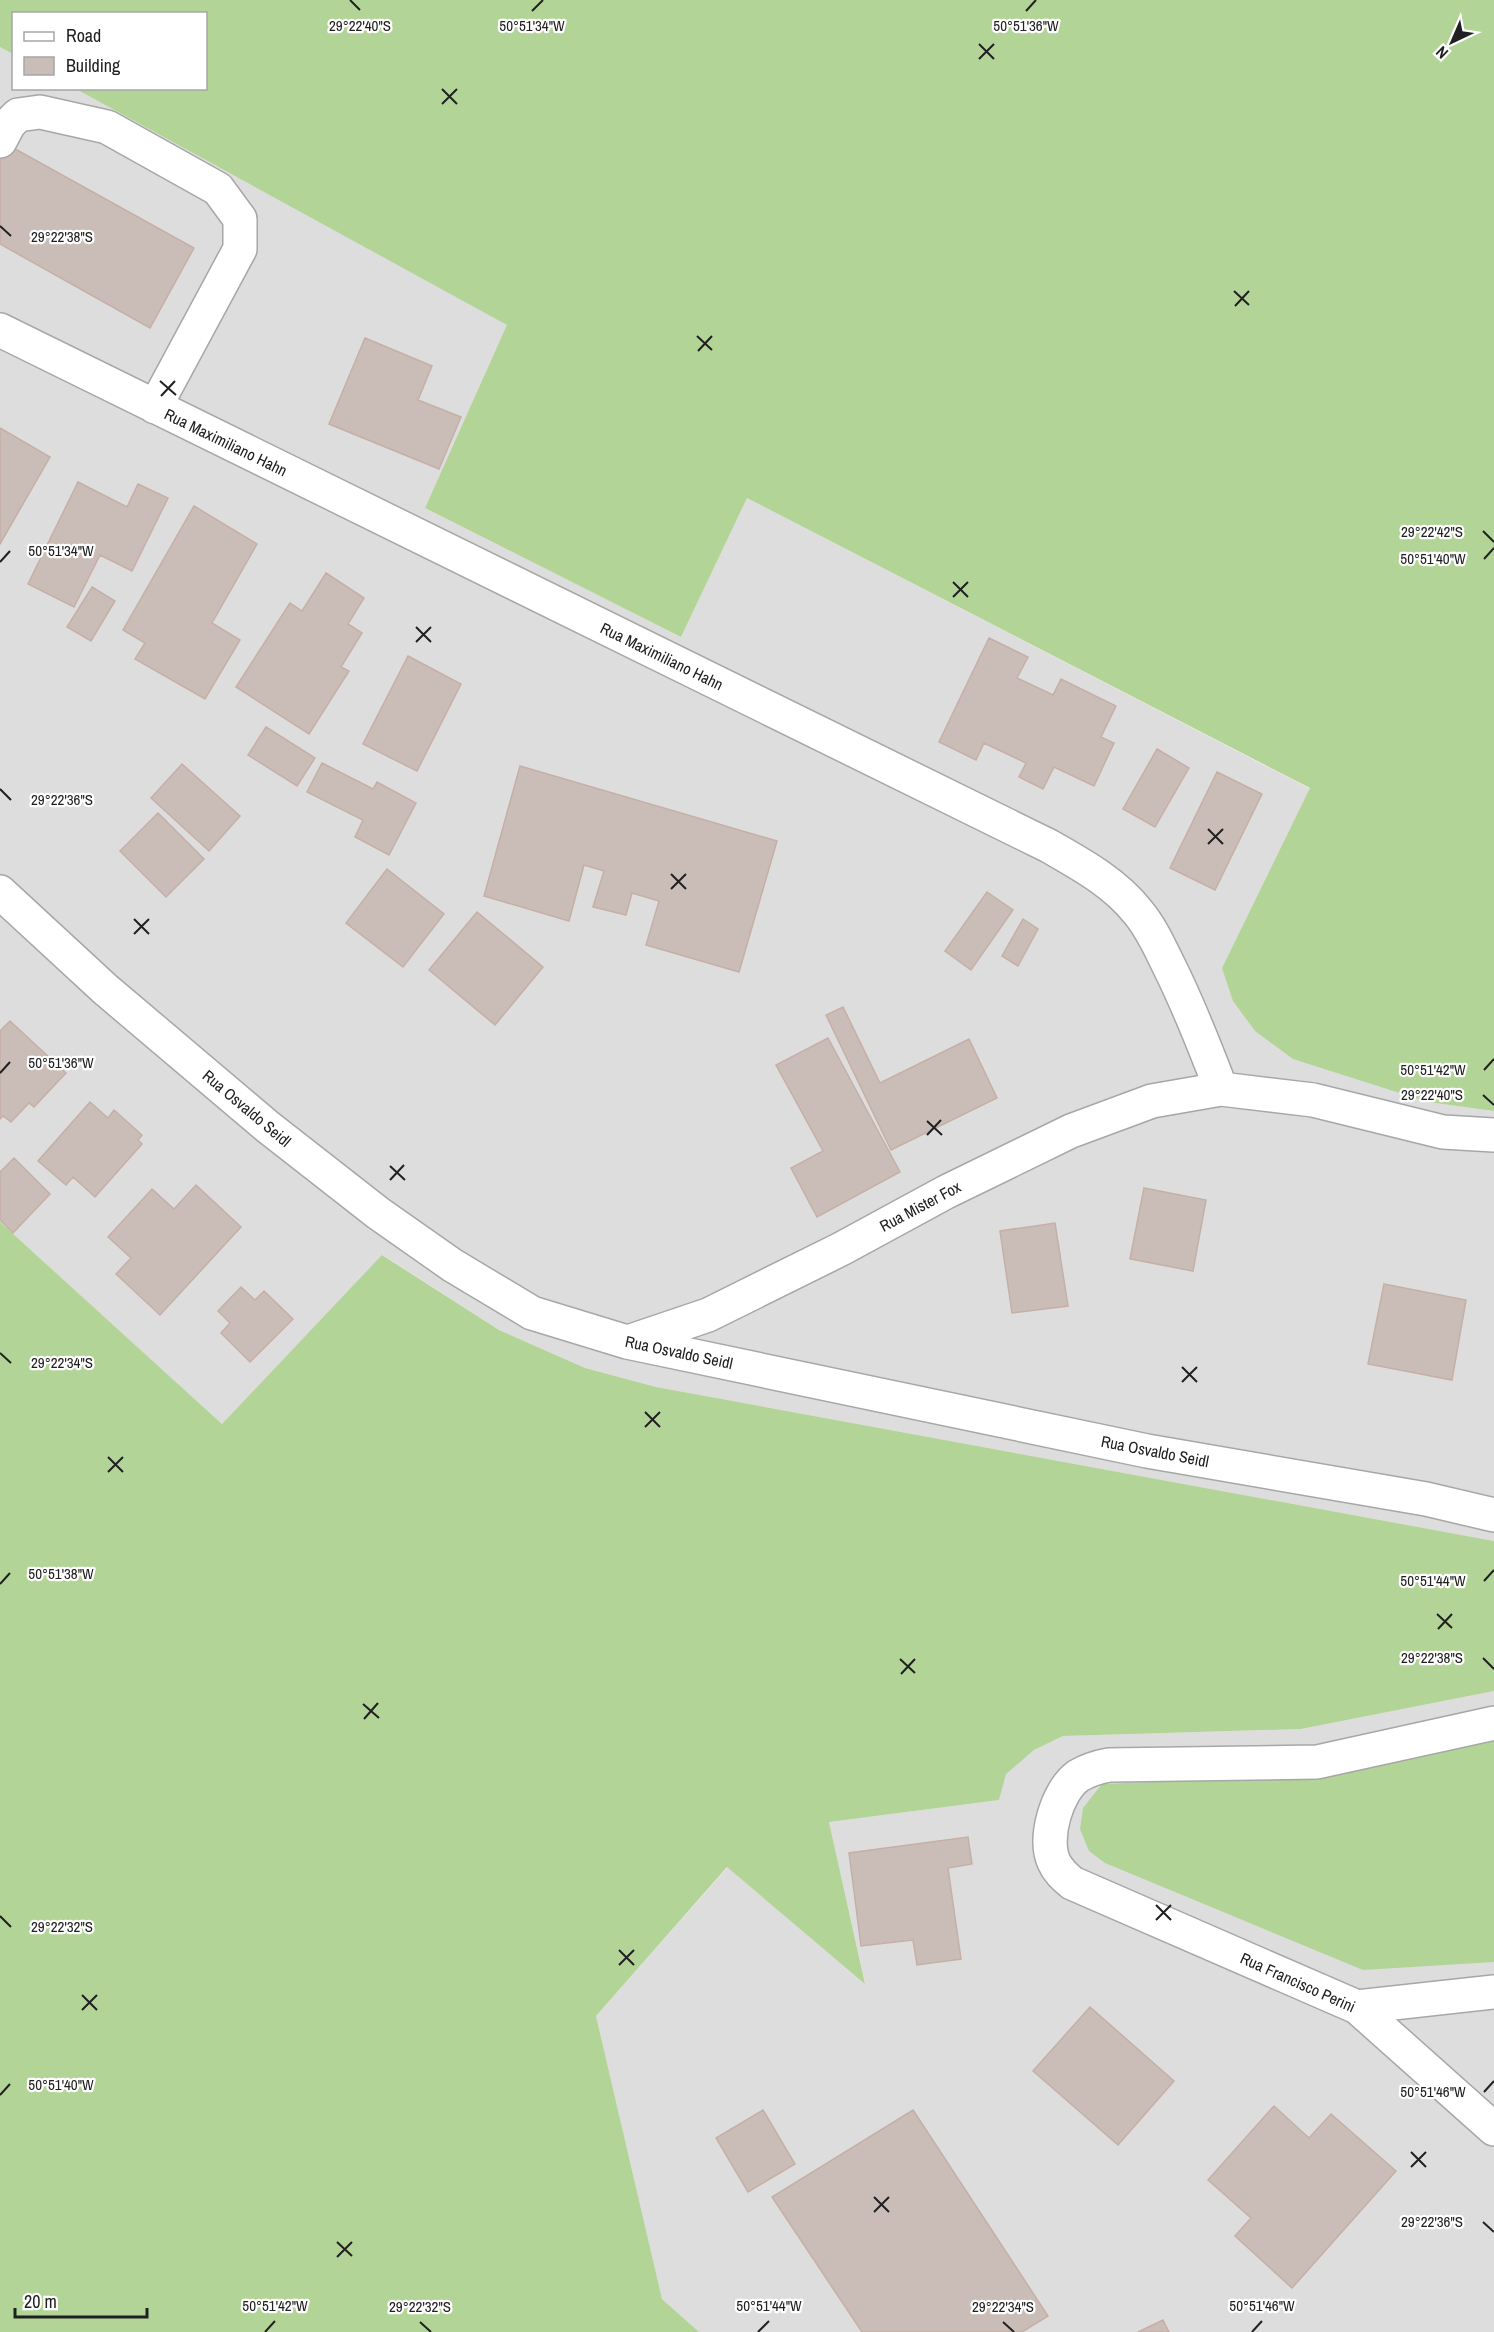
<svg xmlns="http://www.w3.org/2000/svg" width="1494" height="2332" font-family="'Archivo Narrow',sans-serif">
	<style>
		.residential { fill: #dedddd }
		.forest { fill: #b2d496 }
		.building { fill: #cabdb8; stroke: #c5afa6; stroke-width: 1.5 }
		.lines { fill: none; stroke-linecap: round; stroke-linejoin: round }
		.street-casing { stroke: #a7a7a7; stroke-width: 36 }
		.street { stroke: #fff; stroke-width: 33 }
		.ticks { fill: none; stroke: #202020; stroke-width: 2 }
		.labels { text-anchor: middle; stroke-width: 4.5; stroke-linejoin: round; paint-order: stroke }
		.street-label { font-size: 16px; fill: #202020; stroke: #fff }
		.ticks-label { font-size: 15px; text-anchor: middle; fill: #202020; stroke: #fff; stroke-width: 4.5; stroke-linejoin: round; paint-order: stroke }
	</style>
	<rect width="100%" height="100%" fill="#f1ebe5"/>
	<!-- residential -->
	<path class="residential" d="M 0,47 L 13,54 L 14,88 L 76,89 L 508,325 L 425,508 L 681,637 L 747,498 L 1310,789 L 1222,968 L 1428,1102 L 1494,1111 L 1494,1541 L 656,1387 L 585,1368 L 499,1330 L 383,1255 L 222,1424 L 0,1222 Z
		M 1494,1691 L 1494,2332 L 699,2332 L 662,2299 L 596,2016 L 728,1867 L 865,1983 L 829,1822 L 999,1800 L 1005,1774 L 1034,1750 L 1063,1736 L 1301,1729 Z"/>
	<!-- forest -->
	<path class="forest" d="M 0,0 L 1494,0 L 1494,1111 L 1428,1102 L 1293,1059 L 1255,1031 L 1233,1001 L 1222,968 L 1310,788 L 747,498 L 681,637 L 425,508 L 507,325 L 76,89 L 206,88 L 206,14 L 14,14 L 13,54 L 0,47 Z
		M 0,1222 L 222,1424 L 382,1255 L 499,1330 L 585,1368 L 656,1387 L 1494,1541 L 1494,1691 L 1301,1729 L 1063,1736 L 1034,1750 L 1006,1774 L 999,1800 L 829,1822 L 865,1984 L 727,1867 L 596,2016 L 662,2299 L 699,2332 L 0,2332 Z
		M 1494,1741 L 1494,1962 L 1363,1970 L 1105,1863 L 1089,1851 L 1080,1829 L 1083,1808 L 1102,1784 L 1326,1775 Z"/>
	<!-- building -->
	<path class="building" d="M 8,145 L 194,248 L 150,328 L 0,244 L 0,159 Z
		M 365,338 L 432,366 L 418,400 L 461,417 L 439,469 L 329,424 Z
		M 0,428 L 50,457 L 0,544 Z
		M 78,482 L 127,507 L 138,484 L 168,498 L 132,571 L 100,555 L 74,607 L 28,584 Z
		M 194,506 L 257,544 L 212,623 L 240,640 L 205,699 L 135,659 L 145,643 L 123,630 Z
		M 326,573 L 364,598 L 348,624 L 362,633 L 341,667 L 349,671 L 309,734 L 236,687 L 290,603 L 302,611 Z
		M 92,587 L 115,601 L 91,641 L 67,627 Z
		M 989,638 L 1028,657 L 1017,678 L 1053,695 L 1061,679 L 1116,706 L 1101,737 L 1114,743 L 1094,786 L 1054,767 L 1043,789 L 1019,777 L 1026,763 L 984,743 L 976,760 L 939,742 Z
		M 408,656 L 461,684 L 417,771 L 363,744 Z
		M 266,727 L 315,758 L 297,786 L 248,755 Z
		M 1157,749 L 1189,768 L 1155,827 L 1123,809 Z
		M 322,763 L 373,789 L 377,782 L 416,803 L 389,855 L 355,837 L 363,820 L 307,792 Z
		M 182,764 L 240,816 L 209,851 L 151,798 Z
		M 520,766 L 777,841 L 739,972 L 646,945 L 659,901 L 632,893 L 626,915 L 593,907 L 604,871 L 584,865 L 569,921 L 484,896 Z
		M 1217,772 L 1262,794 L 1215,890 L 1170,868 Z
		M 158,813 L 204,859 L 166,897 L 120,851 Z
		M 387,869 L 444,914 L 403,967 L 346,923 Z
		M 987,892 L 1013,910 L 971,970 L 945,951 Z
		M 477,912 L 543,967 L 495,1025 L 429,970 Z
		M 1023,919 L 1038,929 L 1018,966 L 1002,956 Z
		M 843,1007 L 880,1083 L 969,1039 L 997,1098 L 891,1150 L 826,1015 Z
		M 10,1021 L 66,1073 L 34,1107 L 29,1103 L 11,1122 L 3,1116 L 0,1119 L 0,1031 Z
		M 828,1038 L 900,1172 L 817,1217 L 791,1168 L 823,1151 L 776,1065 Z
		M 90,1102 L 108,1118 L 114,1110 L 142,1135 L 138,1140 L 142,1144 L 95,1197 L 73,1177 L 66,1185 L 38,1161 Z
		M 14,1158 L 50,1194 L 13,1233 L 0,1220 L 0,1172 Z
		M 196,1185 L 241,1227 L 160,1315 L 116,1274 L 131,1258 L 108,1237 L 152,1189 L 174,1209 Z
		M 1144,1188 L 1206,1200 L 1193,1271 L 1130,1259 Z
		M 1055,1223 L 1068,1306 L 1012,1313 L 1000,1231 Z
		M 1384,1284 L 1466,1300 L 1452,1380 L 1368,1364 Z
		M 241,1287 L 255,1300 L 264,1291 L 293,1319 L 250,1362 L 221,1333 L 230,1323 L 218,1311 Z
		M 968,1837 L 972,1864 L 948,1868 L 961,1959 L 917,1965 L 913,1940 L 861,1946 L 849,1853 Z
		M 1090,2007 L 1174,2081 L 1118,2145 L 1033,2071 Z
		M 1274,2106 L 1309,2138 L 1331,2114 L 1396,2171 L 1292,2288 L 1235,2236 L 1251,2218 L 1208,2180 Z
		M 763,2110 L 795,2164 L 748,2192 L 716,2138 Z
		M 913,2110 L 1048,2316 L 1022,2332 L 862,2332 L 772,2197 Z
		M 1163,2320 L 1169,2332 L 1138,2332 Z"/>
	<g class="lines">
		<defs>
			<path id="street" d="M 0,141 L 9,124 L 18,115 L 40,112 L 107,127 L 218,189 L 240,219 L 240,249 L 155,407
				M 0,330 L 1049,846 C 1080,864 1114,882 1137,911 C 1151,927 1160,948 1169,966 C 1189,1006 1205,1047 1221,1089
				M 0,892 L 105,989 L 268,1127 L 378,1213 L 452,1265 L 532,1313 L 627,1342 L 1147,1451 L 1426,1499 L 1494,1515
				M 628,1342 L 708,1315 L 841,1249 L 946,1192 L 1071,1131 L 1152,1101 L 1221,1089 L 1313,1100 L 1443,1132 L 1494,1135
				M 1494,1723 L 1317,1762 L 1109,1765 C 1098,1767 1088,1770 1078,1776 C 1057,1791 1043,1838 1054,1862 C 1058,1871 1064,1876 1072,1883 L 1357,2007 L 1494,2129
				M 1357,2007 L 1494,1992"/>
		</defs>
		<!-- street casing -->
		<use href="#street" class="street-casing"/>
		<!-- street -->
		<use href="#street" class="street"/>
	</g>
	<!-- ticks -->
	<path class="ticks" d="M 350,0 L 360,10M 532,11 L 543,0M 1026,11 L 1036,0M 979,44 L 994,59M 979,59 L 994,44M 442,89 L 457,104M 442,104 L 457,89M 0,226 L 11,236M 1234,291 L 1249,305M 1235,306 L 1249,291M 697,336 L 712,350M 698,351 L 712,336M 160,381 L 176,395M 161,396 L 175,381M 1483,531 L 1494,542M 1484,559 L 1494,548M 0,562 L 10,551M 953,582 L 968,597M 953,597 L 968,582M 416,627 L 431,642M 416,642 L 431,627M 0,789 L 11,800M 1208,829 L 1223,844M 1208,844 L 1223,829M 671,874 L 686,889M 671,889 L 686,874M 134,919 L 149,934M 134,934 L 149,919M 1484,1070 L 1494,1059M 0,1073 L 10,1062M 1483,1095 L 1494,1105M 927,1121 L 942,1135M 927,1135 L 941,1120M 390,1166 L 405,1180M 390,1180 L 404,1165M 0,1353 L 11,1363M 1182,1367 L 1197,1382M 1182,1382 L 1197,1367M 645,1412 L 660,1427M 645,1427 L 660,1412M 108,1457 L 123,1472M 108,1472 L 123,1457M 1484,1581 L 1494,1570M 0,1584 L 10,1573M 1437,1614 L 1452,1628M 1438,1629 L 1452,1614M 1483,1658 L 1494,1669M 900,1659 L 915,1673M 901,1674 L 915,1659M 363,1704 L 379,1718M 364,1719 L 378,1703M 1156,1905 L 1171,1920M 0,1916 L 11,1927M 1156,1920 L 1171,1905M 619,1950 L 634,1965M 619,1965 L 634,1950M 82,1995 L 97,2010M 82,2010 L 97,1995M 1484,2092 L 1494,2081M 0,2095 L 10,2084M 1411,2152 L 1426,2167M 1411,2167 L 1426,2152M 874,2197 L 889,2212M 874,2212 L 889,2197M 1483,2222 L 1494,2232M 337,2242 L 352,2256M 337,2257 L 352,2242M 420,2322 L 431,2332M 1003,2322 L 1014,2332M 265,2332 L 275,2321M 758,2332 L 769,2321M 1252,2332 L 1262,2321"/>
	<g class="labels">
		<!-- street labels -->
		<g class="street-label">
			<text transform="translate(226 442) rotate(26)" y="6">Rua Maximiliano Hahn</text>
			<text transform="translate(662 656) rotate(26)" y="6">Rua Maximiliano Hahn</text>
			<text transform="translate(247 1108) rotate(40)" y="6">Rua Osvaldo Seidl</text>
			<text transform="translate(920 1206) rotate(-28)" y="6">Rua Mister Fox</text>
			<text transform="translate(679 1352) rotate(12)" y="6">Rua Osvaldo Seidl</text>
			<text transform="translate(1155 1451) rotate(11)" y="6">Rua Osvaldo Seidl</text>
			<text transform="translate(1298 1982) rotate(24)" y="6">Rua Francisco Perini</text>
		</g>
	</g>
	<g class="ticks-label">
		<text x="360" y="31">29°22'40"S</text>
		<text x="532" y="31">50°51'34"W</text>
		<text x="1026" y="31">50°51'36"W</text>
		<text x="62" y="242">29°22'38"S</text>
		<text x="1432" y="537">29°22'42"S</text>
		<text x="61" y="556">50°51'34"W</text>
		<text x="1433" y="564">50°51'40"W</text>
		<text x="62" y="805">29°22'36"S</text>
		<text x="61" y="1068">50°51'36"W</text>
		<text x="1433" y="1075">50°51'42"W</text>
		<text x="1432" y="1100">29°22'40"S</text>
		<text x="62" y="1368">29°22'34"S</text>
		<text x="61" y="1579">50°51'38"W</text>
		<text x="1433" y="1586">50°51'44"W</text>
		<text x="1432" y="1663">29°22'38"S</text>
		<text x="62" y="1932">29°22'32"S</text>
		<text x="61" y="2090">50°51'40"W</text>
		<text x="1433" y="2097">50°51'46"W</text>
		<text x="1432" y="2227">29°22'36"S</text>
		<text x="275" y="2311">50°51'42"W</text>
		<text x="769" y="2311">50°51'44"W</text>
		<text x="1262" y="2311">50°51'46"W</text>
		<text x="420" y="2312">29°22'32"S</text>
		<text x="1003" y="2312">29°22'34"S</text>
	</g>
	<!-- legend -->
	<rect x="12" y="12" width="195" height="78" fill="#ffffff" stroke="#a6a6a6" stroke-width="1.5"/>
	<rect x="24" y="32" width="30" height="9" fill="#ffffff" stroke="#a6a6a6" stroke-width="1.5"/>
	<text x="66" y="42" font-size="18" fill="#202020">Road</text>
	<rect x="24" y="57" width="30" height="18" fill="#cabdb8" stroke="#a6a6a6" stroke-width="1.5"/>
	<text x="66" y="72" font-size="18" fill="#202020">Building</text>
	<!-- north arrow -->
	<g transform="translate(1452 42) rotate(224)" stroke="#ffffff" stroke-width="4.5" paint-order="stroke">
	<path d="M0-4.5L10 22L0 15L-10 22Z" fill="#202020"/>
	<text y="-9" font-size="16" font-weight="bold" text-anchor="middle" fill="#202020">N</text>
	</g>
	<!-- scale -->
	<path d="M15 2308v9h132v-9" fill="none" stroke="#202020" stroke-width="3"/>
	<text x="24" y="2308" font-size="18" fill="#202020" stroke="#ffffff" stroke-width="4.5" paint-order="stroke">20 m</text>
</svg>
